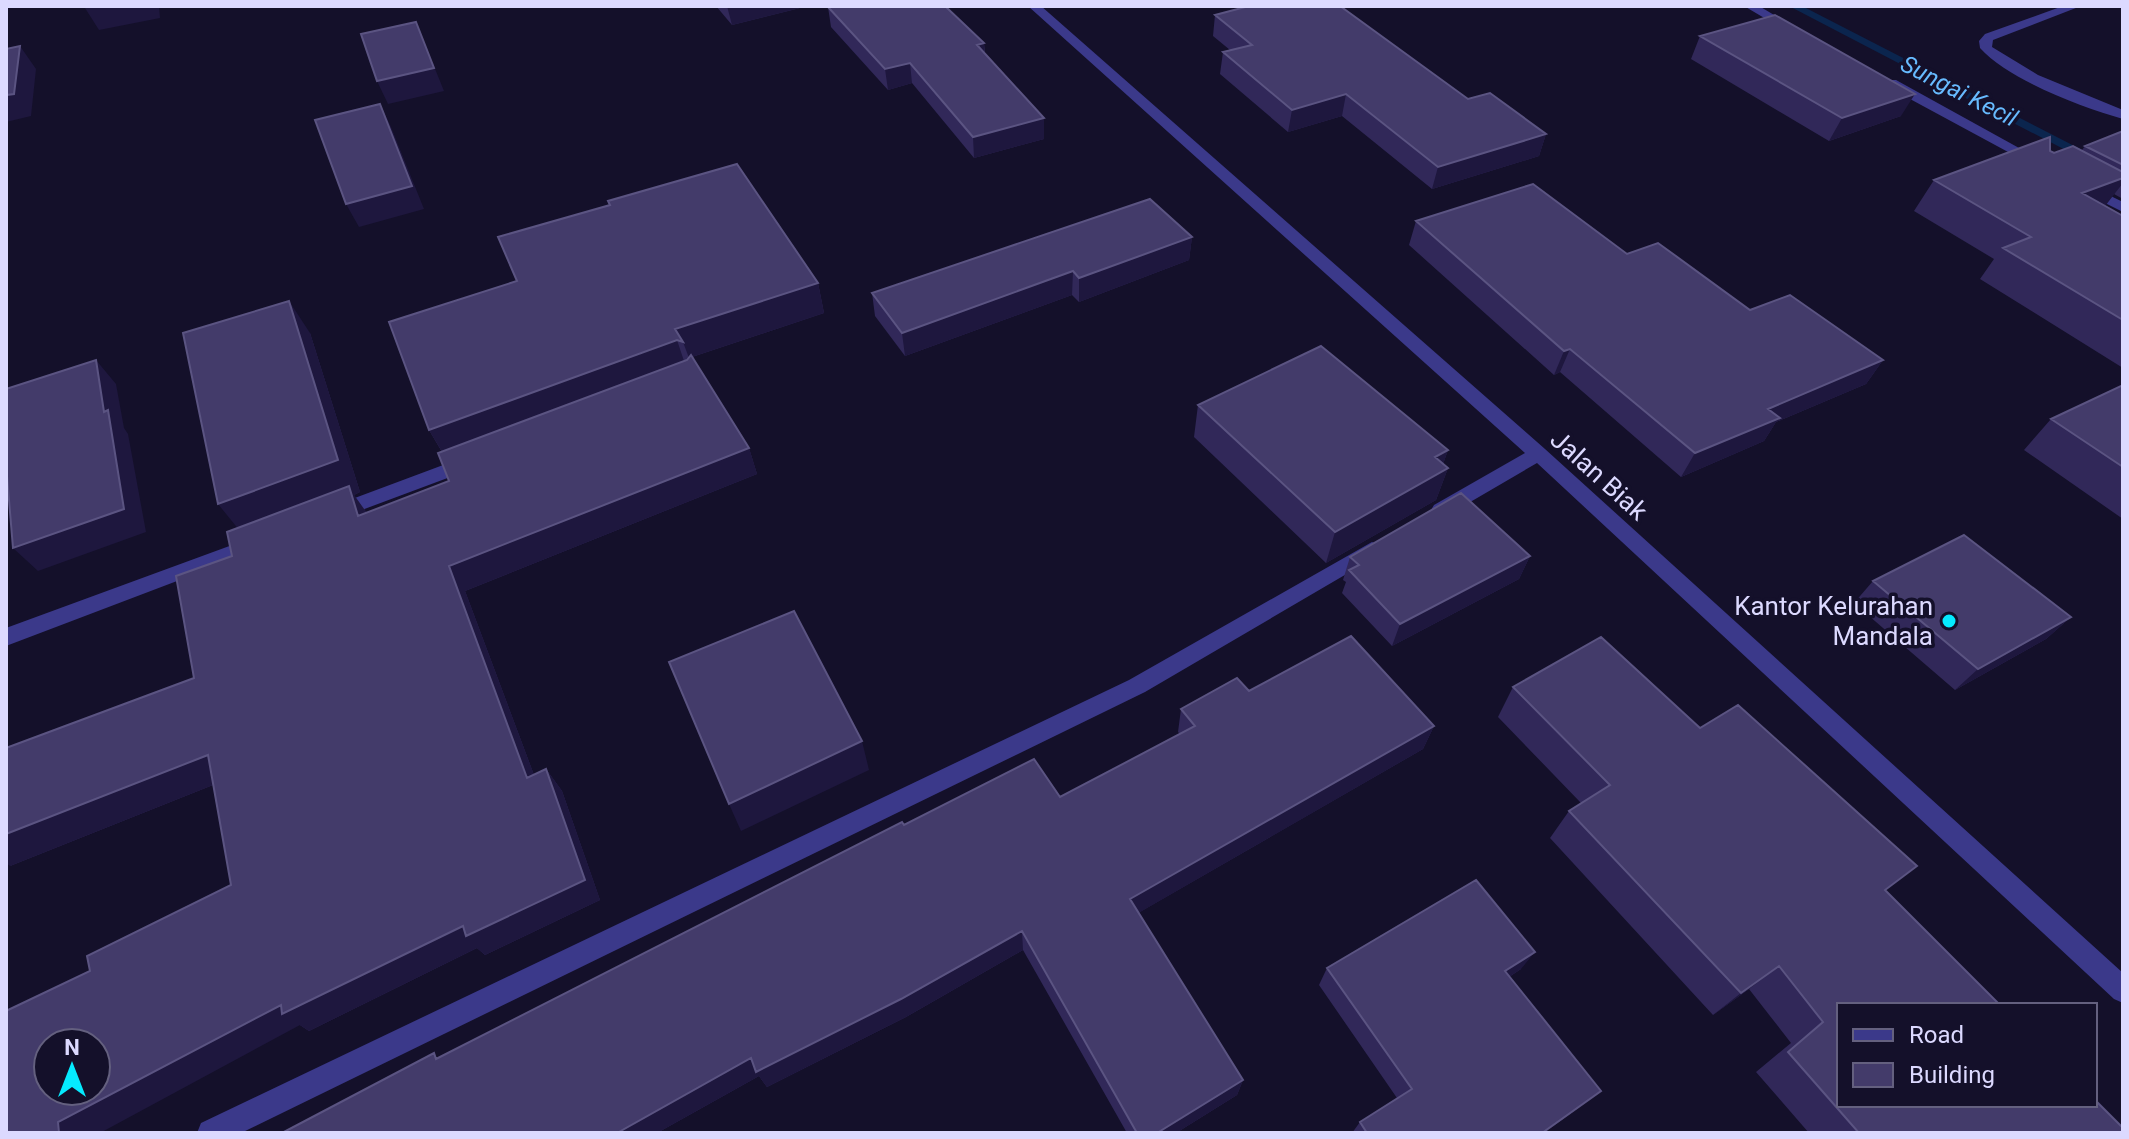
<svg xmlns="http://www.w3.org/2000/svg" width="2129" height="1139" font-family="Roboto,sans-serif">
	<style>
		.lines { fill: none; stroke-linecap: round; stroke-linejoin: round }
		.stream { fill: #0b254e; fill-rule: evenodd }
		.minor { fill: #3b398a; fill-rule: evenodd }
		.wall { fill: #312859 }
		.shaded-wall { fill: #1e173e }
		.building { fill: #433b6a; stroke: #5b5482; stroke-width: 2; fill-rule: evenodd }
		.poi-dot { fill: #05eaff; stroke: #14102a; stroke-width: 3 }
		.labels { text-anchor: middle; stroke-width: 7; stroke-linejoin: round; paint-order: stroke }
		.far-water-label { font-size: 24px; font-style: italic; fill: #67bbff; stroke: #14102a }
		.street-label { font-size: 26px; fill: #dcd9ff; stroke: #14102a }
		.poi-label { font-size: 26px; fill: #dcd9ff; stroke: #14102a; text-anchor: end }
	</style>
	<rect width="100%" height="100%" fill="#14102a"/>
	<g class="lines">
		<!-- stream -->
		<path class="stream" d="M 1789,6 L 1802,6 L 2123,171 L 2123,180 Z"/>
		<!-- minor -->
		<path class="minor" d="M 1028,6 L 1041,6 L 1545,449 L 2123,973 L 2123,1003 L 2114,999 L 1537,463 L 1448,515 L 1434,515 L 1431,510 L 1434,505 L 1525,453 Z
			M 1744,6 L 1759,6 L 1798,29 L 1788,32 Z
			M 2063,6 L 2081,6 L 1993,40 L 1992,47 L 2038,75 L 2123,110 L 2123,119 C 2081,107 2009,80 1980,48 L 1979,41 L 1985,34 Z
			M 1886,80 L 1896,80 L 2046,163 L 2039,167 L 2034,166 L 1886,86 Z
			M 2088,185 L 2123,202 L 2123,212 L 2083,192 L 2083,186 Z
			M 470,455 L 477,457 L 479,462 L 477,467 L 335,520 L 325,513 L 328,508 Z
			M 257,536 L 264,538 L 267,543 L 264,548 L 6,646 L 6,628 Z
			M 1372,542 L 1379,545 L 1382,550 L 1379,555 L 1145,692 L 241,1133 L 197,1133 L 201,1123 L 1129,680 Z"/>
	</g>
	<!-- wall -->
	<path class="wall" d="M 716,6 L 808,6 L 732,25 Z
		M 828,7 L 984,43 L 985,53 L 1044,118 L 1044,139 L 974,158 L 912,83 L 888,90 L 831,27 Z
		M 1215,15 L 1468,99 L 1546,134 L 1539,156 L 1432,189 L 1342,116 L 1288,132 L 1220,74 L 1223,52 L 1230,50 L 1213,36 Z
		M 1700,36 L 1901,116 L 1829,141 L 1691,59 Z
		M 2123,131 L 2123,199 L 2114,194 L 2105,206 L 2123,216 L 2123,368 L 1980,279 L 1994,259 L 1914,211 L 1934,180 L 2050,151 L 2054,153 L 2082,150 L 2085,146 Z
		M 608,201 L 818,283 L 824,313 L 692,357 L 749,448 L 757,474 L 465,591 L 534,775 L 546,769 L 562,791 L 600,900 L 485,955 L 477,948 L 309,1031 L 300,1025 L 90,971 L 231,885 L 213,785 L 10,866 L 194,678 L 232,556 L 237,528 L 310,333 L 360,492 L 354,495 L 367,513 L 449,481 L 442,452 L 429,430 L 517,281 L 610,205 Z
		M 1416,221 L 1627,254 L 1750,310 L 1883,360 L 1866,384 L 1776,422 L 1764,441 L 1681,477 L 1560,372 L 1554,375 L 1409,245 Z
		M 1192,237 L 1189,260 L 1079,302 L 1072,295 L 905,356 L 875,316 L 872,293 Z
		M 2123,385 L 2123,519 L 2024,450 L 2051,419 Z
		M 1198,405 L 1448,450 L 1443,464 L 1448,468 L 1436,500 L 1326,563 L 1194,437 Z
		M 1530,556 L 1519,579 L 1392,646 L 1342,593 L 1346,582 L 1343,580 L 1350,557 Z
		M 1873,581 L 2071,617 L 2046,639 L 1955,690 L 1854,603 Z
		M 1513,687 L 1700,728 L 1885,890 L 2123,1133 L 1809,1133 L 1756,1072 L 1791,1043 L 1749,989 L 1713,1015 L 1550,838 L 1569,811 L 1581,803 L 1498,717 Z
		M 1249,691 L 1434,726 L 1423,749 L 1138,913 L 1243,1080 L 1237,1095 L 1176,1133 L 1127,1133 L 1023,950 L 906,1017 L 767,1087 L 759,1076 L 657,1133 L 282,1133 L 440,1057 L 904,825 L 1060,797 L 1180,734 L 1178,732 L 1181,709 Z
		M 1327,968 L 1521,969 L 1509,977 L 1601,1091 L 1544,1133 L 1352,1133 L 1360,1122 L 1397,1098 L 1319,985 Z"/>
	<!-- shaded-wall -->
	<path class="shaded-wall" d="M 94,6 L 159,6 L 160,18 L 99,30 L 85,8 Z
		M 727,6 L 808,6 L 732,25 Z
		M 416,22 L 444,91 L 388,104 L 377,81 Z
		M 984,43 L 985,63 L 977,45 Z
		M 20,46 L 36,69 L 31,116 L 6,122 L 6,95 Z
		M 910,63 L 912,83 L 888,90 L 885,69 Z
		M 1346,94 L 1342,116 L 1288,132 L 1292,110 Z
		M 1915,94 L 1901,116 L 1829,141 L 1842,118 Z
		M 380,104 L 391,127 L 424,209 L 359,227 L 346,204 Z
		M 1044,118 L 1044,139 L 974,158 L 973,137 Z
		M 1546,134 L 1539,156 L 1432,189 L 1438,167 Z
		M 2123,178 L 2123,183 L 2105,206 L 2082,193 Z
		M 1192,237 L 1189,260 L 1079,302 L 1079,278 Z
		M 1073,271 L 1072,295 L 905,356 L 902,333 Z
		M 818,283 L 824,313 L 689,358 L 683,342 L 675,329 Z
		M 289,301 L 310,333 L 360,492 L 354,495 L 366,512 L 376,542 L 244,536 L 218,504 Z
		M 677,340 L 687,370 L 447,460 L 429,430 Z
		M 1570,349 L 1560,372 L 1554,375 L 1564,351 Z
		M 96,360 L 116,384 L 124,428 L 128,434 L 146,532 L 38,571 L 13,548 L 104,412 Z
		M 1883,360 L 1866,384 L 1776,422 L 1764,441 L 1681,477 L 1695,453 L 1768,409 Z
		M 749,448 L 757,474 L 465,591 L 543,799 L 527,778 L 449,566 Z
		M 1448,450 L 1440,473 L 1448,468 L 1436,500 L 1326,563 L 1335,532 L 1435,457 Z
		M 1530,556 L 1519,579 L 1392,646 L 1400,624 Z
		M 2071,617 L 2046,639 L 1955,690 L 1978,669 Z
		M 1434,726 L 1423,749 L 1128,919 L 1130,899 Z
		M 862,741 L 869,770 L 741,831 L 729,804 Z
		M 208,755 L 233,777 L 10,866 L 6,863 L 6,834 Z
		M 546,769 L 562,791 L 600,900 L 485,955 L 477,948 L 309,1031 L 300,1025 L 100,1133 L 59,1133 L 58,1122 Z
		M 1022,931 L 1023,950 L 906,1017 L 767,1087 L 759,1076 L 657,1133 L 617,1133 L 751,1058 Z
		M 1535,952 L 1521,969 L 1492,988 L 1505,971 Z
		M 1779,966 L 1749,989 L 1713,1015 L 1741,993 Z
		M 1243,1080 L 1237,1095 L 1176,1133 L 1157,1133 Z
		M 1601,1091 L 1544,1133 L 1542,1133 Z"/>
	<!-- building -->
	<path class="building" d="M 832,6 L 945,6 L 984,43 L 977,45 L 1044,118 L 973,137 L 910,63 L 885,69 L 828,7 Z
		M 1249,6 L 1340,6 L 1468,99 L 1490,93 L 1546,134 L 1438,167 L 1346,94 L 1292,110 L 1223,52 L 1252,45 L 1215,15 Z
		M 1775,15 L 1915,94 L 1842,118 L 1700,36 Z
		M 416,22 L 434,68 L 377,81 L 361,34 Z
		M 20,46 L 14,94 L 6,95 L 6,49 Z
		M 380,104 L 412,186 L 346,204 L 315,120 Z
		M 2123,131 L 2123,165 L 2085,146 Z
		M 2050,137 L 2050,151 L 2054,153 L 2073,146 L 2123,172 L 2123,178 L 2082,193 L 2123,216 L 2123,320 L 2003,248 L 2031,237 L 1934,180 Z
		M 737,164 L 818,283 L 675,329 L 683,342 L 677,340 L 429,430 L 389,322 L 517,281 L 498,237 L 610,205 L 608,201 Z
		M 1533,184 L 1627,254 L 1658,243 L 1750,310 L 1790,295 L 1883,360 L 1768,409 L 1780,418 L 1695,453 L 1570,349 L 1564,351 L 1416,221 Z
		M 1150,199 L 1192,237 L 1079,278 L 1073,271 L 902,333 L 872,293 Z
		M 289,301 L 338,460 L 218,504 L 183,333 Z
		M 1321,346 L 1448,450 L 1435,457 L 1448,468 L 1335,532 L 1198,405 Z
		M 691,355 L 749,448 L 449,566 L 527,778 L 546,769 L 585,880 L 466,936 L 463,926 L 282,1014 L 281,1005 L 58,1122 L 59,1133 L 6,1133 L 6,1011 L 90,971 L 87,956 L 231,885 L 208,755 L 6,834 L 6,748 L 194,678 L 176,576 L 232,556 L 227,532 L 349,486 L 358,516 L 449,481 L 438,453 L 687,360 ZM 48,1043 L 96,1043 L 96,1091 L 48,1091 Z
		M 96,360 L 104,412 L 108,410 L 124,509 L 13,548 L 6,464 L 6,389 Z
		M 2123,385 L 2123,467 L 2051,419 Z
		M 1461,493 L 1530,556 L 1400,624 L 1349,570 L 1359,565 L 1350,557 Z
		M 1964,535 L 2071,617 L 1978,669 L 1873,581 Z
		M 794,611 L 862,741 L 729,804 L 669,662 Z
		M 1351,636 L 1434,726 L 1130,899 L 1243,1080 L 1157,1133 L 1137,1133 L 1022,931 L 901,999 L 756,1072 L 751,1058 L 617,1133 L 282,1133 L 434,1053 L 436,1059 L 902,822 L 904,825 L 1034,759 L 1060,797 L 1195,726 L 1181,709 L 1237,678 L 1249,691 Z
		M 1601,637 L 1700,728 L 1738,705 L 1917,866 L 1885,890 L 2000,1005 L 1839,1005 L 1839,1105 L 2095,1105 L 2095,1100 L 2123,1128 L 2123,1133 L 1859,1133 L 1788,1052 L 1823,1022 L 1779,966 L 1741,993 L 1569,811 L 1610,785 L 1513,687 Z
		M 1476,880 L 1535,952 L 1505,971 L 1601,1091 L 1542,1133 L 1367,1133 L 1360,1122 L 1412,1089 L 1327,968 Z"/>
	<!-- markers -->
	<circle class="poi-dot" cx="1949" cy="621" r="8"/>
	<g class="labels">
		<!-- far-water labels -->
		<g class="far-water-label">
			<text transform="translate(1959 91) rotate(27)" y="8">Sungai Kecil</text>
		</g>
		<!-- street labels -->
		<g class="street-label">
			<text transform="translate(1599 475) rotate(42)" y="9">Jalan Biak</text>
		</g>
		<!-- poi labels -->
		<g class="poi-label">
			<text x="1933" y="615">Kantor Kelurahan<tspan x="1933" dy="30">Mandala</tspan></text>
		</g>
	</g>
	<!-- border -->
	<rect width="2129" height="1139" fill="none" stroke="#dcd9ff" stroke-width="16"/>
	<!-- legend -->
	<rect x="1837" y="1003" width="260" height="104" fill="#14102a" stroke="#64607f" stroke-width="2"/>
	<rect x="1853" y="1029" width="40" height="12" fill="#3b398a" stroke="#64607f" stroke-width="2"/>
	<text x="1909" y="1043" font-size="24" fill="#dcd9ff">Road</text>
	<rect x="1853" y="1063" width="40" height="24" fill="#433b6a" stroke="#64607f" stroke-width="2"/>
	<text x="1909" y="1083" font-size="24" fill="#dcd9ff">Building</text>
	<!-- north arrow -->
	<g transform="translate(72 1067)"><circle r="38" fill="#14102a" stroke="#64607f" stroke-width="2"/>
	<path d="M0-6L14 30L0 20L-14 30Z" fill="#05eaff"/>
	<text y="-12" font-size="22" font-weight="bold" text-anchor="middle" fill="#dcd9ff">N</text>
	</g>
</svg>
